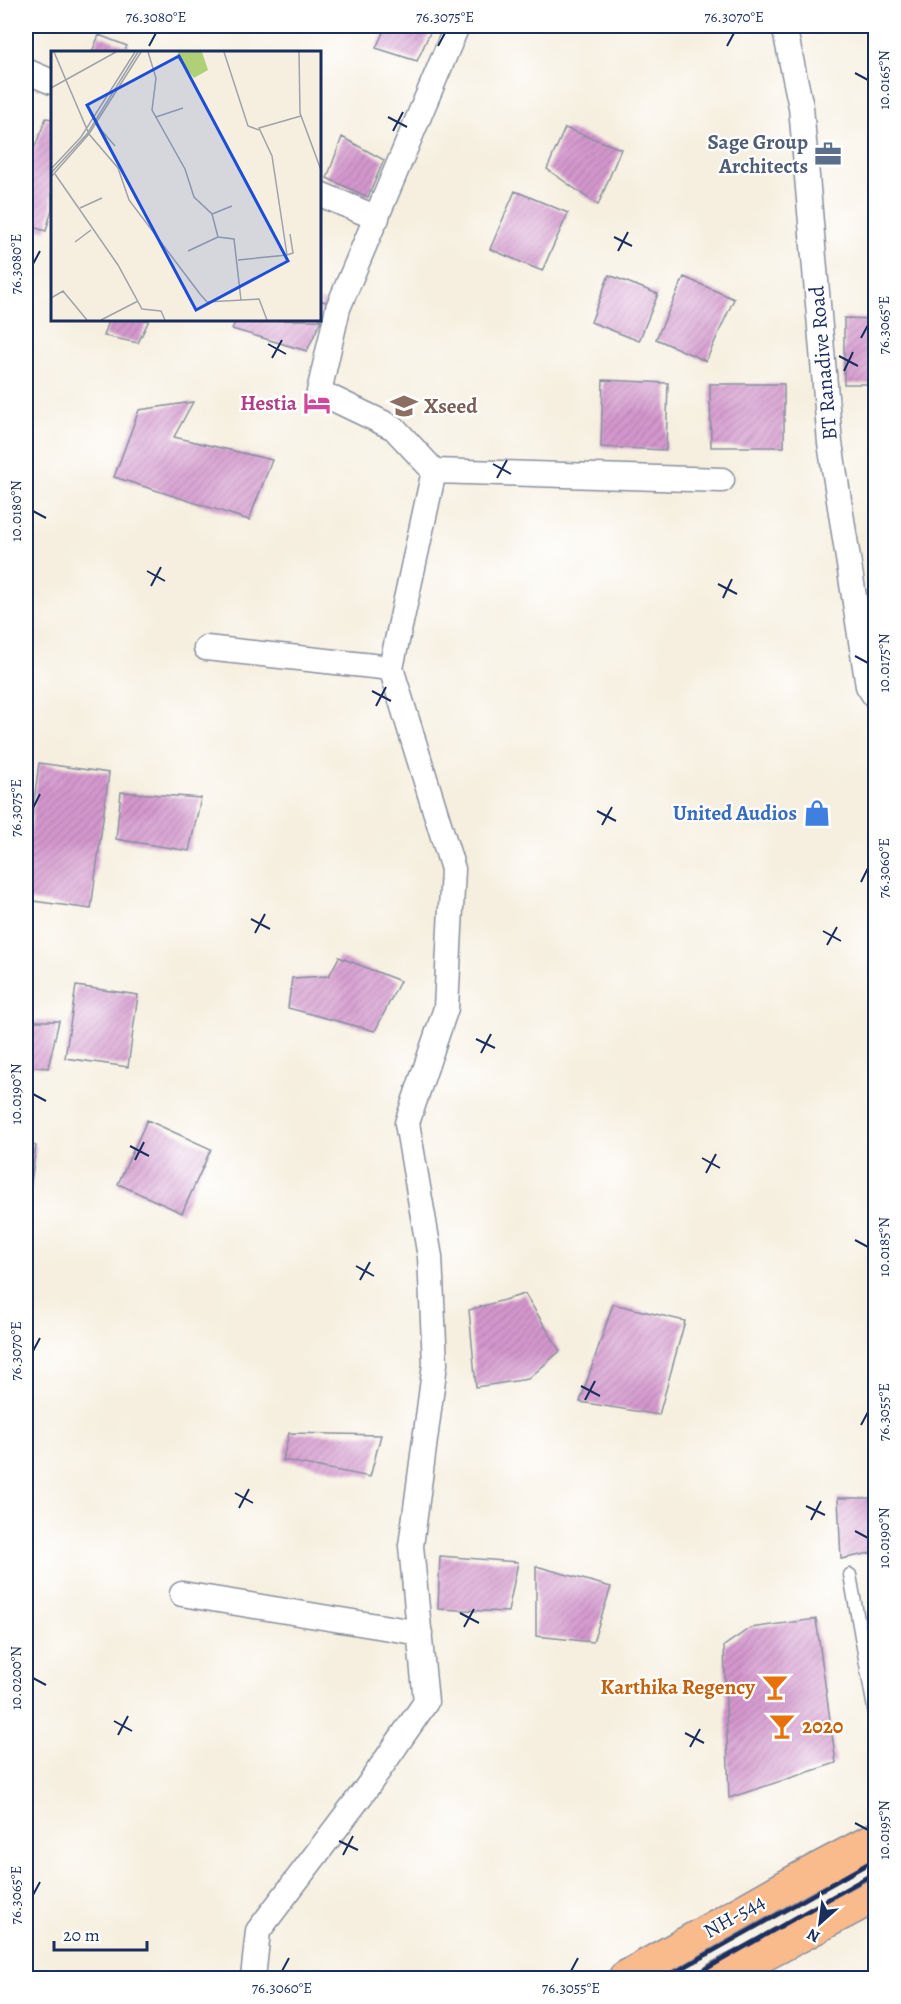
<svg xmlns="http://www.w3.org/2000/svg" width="901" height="2004" font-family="Alegreya,serif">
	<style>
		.building { fill: url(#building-hatch) }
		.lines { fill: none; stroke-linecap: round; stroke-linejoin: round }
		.service-casing { stroke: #888f9e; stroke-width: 15 }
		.minor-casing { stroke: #888f9e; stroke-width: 27 }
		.primary-casing { stroke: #888f9e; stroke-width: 36 }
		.service { stroke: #fff; stroke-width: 12 }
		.minor { stroke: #fff; stroke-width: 24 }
		.primary { stroke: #fabb8c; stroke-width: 33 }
		.rail { stroke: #1b2f5e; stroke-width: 4.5 }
		.ticks { fill: none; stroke: #1b2f5e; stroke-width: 2 }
		.labels { text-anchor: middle; stroke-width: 4.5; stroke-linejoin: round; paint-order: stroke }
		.service-label { font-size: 21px; font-weight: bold; fill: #4e5e75; stroke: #fff; text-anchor: end }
		.street-label { font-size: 21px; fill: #1b2f5e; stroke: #fff }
		.hotel-label { font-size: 21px; font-weight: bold; fill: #b23c85; stroke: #fff; text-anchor: end }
		.education-label { font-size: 21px; font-weight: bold; fill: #785e54; stroke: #fff; text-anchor: start }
		.shop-label { font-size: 21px; font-weight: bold; fill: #366cbe; stroke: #fff; text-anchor: end }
		.food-label { font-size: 21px; font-weight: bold; fill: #c56008; stroke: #fff; text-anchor: end }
		.inset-road { fill: none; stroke: #9ea2ab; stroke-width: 1.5 }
		.view { fill: #1d4ed8; fill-opacity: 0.15; stroke: #1d4ed8; stroke-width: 3 }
		.inset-edge { fill: none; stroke: #1b2f5e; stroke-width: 3 }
		.neatline { fill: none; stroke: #1b2f5e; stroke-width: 2 }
		.ticks-label { font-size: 15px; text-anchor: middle; fill: #1b2f5e }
	</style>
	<defs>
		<pattern id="building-hatch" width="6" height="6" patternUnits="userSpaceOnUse" patternTransform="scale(1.5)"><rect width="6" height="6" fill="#d598ce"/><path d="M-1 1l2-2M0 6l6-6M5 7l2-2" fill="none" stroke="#ac7caa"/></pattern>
	</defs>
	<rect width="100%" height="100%" fill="#fff"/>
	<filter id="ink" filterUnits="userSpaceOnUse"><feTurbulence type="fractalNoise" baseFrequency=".0167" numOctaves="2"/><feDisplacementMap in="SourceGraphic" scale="12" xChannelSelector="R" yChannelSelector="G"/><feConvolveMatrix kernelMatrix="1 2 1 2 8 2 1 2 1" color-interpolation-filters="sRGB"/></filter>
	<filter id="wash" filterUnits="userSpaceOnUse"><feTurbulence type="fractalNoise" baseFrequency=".008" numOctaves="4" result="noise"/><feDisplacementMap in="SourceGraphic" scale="24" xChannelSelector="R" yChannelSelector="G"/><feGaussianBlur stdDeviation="1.35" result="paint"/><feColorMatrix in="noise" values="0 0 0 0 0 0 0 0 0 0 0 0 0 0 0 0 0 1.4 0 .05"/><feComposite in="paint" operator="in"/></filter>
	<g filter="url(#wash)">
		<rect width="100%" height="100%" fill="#f6efdf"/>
		<g id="blocks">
			<!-- building -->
			<path class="building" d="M 386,26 L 433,26 L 417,61 L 376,48 Z
				M 99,35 L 127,46 L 124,52 L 92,52 Z
				M 46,118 L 52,119 L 52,209 L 46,231 L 26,225 L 26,170 Z
				M 565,128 L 621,149 L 598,205 L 547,169 Z
				M 342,137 L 384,160 L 368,197 L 327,178 Z
				M 515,191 L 568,213 L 542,271 L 490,249 Z
				M 609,275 L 658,294 L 639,341 L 591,322 Z
				M 684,277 L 734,299 L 706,361 L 656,339 Z
				M 320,300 L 329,303 L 307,351 L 232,329 L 236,320 L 320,320 Z
				M 844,318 L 876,319 L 876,384 L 844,384 Z
				M 109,320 L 149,320 L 138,343 L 104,336 Z
				M 603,380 L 668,383 L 666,450 L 601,447 Z
				M 710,384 L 784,384 L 784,447 L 711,447 Z
				M 193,402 L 174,437 L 272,460 L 249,520 L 114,477 L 139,410 Z
				M 39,763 L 109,773 L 91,909 L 26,900 L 26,863 Z
				M 121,792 L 201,798 L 189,851 L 116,839 Z
				M 339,957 L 400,981 L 375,1031 L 288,1008 L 292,978 L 329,976 Z
				M 76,986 L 138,995 L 128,1067 L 65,1058 Z
				M 26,1021 L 59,1021 L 48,1068 L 26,1066 Z
				M 147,1120 L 211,1149 L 182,1213 L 118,1184 Z
				M 26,1143 L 36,1146 L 28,1204 L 26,1203 Z
				M 525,1294 L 560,1351 L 528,1379 L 476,1387 L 469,1310 Z
				M 613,1304 L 685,1321 L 659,1415 L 580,1402 Z
				M 289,1433 L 381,1435 L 370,1477 L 283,1460 Z
				M 838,1498 L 872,1498 L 876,1522 L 876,1552 L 841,1559 Z
				M 440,1556 L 518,1562 L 508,1612 L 438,1609 Z
				M 536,1566 L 611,1587 L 593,1642 L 536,1636 Z
				M 816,1619 L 836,1763 L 729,1798 L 724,1646 L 750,1628 Z"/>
		</g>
	</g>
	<g filter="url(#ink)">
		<use href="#blocks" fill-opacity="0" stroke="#888f9e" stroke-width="1.5"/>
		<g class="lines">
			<defs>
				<path id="service" d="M 850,1575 L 876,1720"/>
				<path id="minor" d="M 784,26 L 801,107 L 830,443 L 868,686 L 876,698
					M 26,71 L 52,82
					M 320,194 L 377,218
					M 434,471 L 722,480
					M 206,648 L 391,668
					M 182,1594 L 420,1633
					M 253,1978 L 258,1931 L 365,1790 L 426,1702 L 411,1546 L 435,1364 L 430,1257 L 407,1123 L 446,1008 L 453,869 L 391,668 L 434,471 L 394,428 L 319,392 L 338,308 L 457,26"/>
				<path id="primary" d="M 625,1978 L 800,1879 L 876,1839
					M 719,1978 L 876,1895"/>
			</defs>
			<!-- service casing -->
			<use href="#service" class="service-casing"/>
			<!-- minor casing -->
			<use href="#minor" class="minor-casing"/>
			<!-- primary casing -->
			<use href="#primary" class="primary-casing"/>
			<!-- service -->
			<use href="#service" class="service"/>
			<!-- minor -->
			<use href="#minor" class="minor"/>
			<!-- primary -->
			<use href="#primary" class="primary"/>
			<!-- rail -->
			<path class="rail" d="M 665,1978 L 876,1859
				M 690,1978 L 876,1872"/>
		</g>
	</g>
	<!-- ticks -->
	<path class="ticks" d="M 149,46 L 156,33M 438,46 L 445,33M 727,46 L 734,33M 855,73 L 868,80M 388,117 L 407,127M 393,131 L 403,112M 614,237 L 632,246M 618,251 L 628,232M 33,264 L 40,251M 861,338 L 868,325M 268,344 L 286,354M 839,356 L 858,366M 272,358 L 282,340M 844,371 L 853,352M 493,464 L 511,474M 497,478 L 507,460M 33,511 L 46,518M 147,571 L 165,581M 718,584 L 737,594M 151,586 L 161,567M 723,598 L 732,579M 855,656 L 868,663M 372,691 L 391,701M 376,706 L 386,687M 33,808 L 40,794M 597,811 L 616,821M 602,825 L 612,807M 861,882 L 868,868M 251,919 L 270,929M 823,931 L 841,941M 255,933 L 265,914M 827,945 L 837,927M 476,1039 L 495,1048M 481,1053 L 491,1034M 33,1094 L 46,1101M 130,1146 L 149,1156M 702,1158 L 720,1168M 135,1160 L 144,1142M 706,1173 L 716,1154M 855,1240 L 868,1247M 356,1266 L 374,1276M 360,1280 L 370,1262M 33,1351 L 40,1338M 581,1386 L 600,1396M 585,1400 L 595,1381M 861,1425 L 868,1412M 235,1493 L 253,1503M 806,1506 L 825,1515M 239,1508 L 249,1489M 811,1520 L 821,1501M 855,1531 L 868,1538M 460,1613 L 479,1623M 464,1627 L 474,1609M 33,1678 L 46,1685M 114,1721 L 132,1731M 685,1733 L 704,1743M 118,1735 L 128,1716M 690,1747 L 700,1729M 855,1823 L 868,1830M 339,1841 L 358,1850M 343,1855 L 353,1836M 33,1895 L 40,1882M 282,1971 L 289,1958M 571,1971 L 578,1958"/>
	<!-- icons -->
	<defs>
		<symbol id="office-bare" viewBox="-9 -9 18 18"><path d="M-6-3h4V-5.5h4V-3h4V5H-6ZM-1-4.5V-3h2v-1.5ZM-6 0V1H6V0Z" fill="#5c6f8a" stroke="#fff" stroke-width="2.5" paint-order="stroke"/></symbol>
		<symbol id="hotel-bare" viewBox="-9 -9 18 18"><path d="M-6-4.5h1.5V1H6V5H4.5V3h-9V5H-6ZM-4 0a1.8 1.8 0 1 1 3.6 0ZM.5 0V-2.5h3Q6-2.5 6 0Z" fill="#d1479c" stroke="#fff" stroke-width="2.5" paint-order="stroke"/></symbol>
		<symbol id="school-bare" viewBox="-9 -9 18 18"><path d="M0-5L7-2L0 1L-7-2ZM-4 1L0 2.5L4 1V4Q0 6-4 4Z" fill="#8d6e63" stroke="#fff" stroke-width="2.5" paint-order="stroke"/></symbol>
		<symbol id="shop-bare" viewBox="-9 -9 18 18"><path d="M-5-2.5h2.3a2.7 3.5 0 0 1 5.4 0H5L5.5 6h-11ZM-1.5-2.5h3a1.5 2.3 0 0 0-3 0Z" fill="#3f7fe0" stroke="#fff" stroke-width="2.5" paint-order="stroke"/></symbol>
		<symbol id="bar-bare" viewBox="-9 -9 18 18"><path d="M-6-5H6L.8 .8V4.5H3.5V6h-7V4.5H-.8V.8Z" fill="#e8710a" stroke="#fff" stroke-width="2.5" paint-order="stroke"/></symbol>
	</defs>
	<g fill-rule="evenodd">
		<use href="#office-bare" x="809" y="135" width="38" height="38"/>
		<use href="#hotel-bare" x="298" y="384" width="38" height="38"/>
		<use href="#school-bare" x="385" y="387" width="38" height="38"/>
		<use href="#shop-bare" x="798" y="794" width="38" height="38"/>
		<use href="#bar-bare" x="756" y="1668" width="38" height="38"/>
		<use href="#bar-bare" x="763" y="1707" width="38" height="38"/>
	</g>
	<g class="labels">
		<!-- service labels -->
		<g class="service-label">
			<text x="808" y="149">Sage Group<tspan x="808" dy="24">Architects</tspan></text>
		</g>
		<!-- street labels -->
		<g class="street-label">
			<text transform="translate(823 363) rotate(-95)" y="7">BT Ranadive Road</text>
			<text transform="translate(734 1916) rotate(-30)" y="7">NH-544</text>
		</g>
		<!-- hotel labels -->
		<g class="hotel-label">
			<text x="297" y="410">Hestia</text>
		</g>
		<!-- education labels -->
		<g class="education-label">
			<text x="424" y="413">Xseed</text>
		</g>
		<!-- shop labels -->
		<g class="shop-label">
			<text x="797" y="820">United Audios</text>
		</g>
		<!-- food labels -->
		<g class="food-label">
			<text x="755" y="1694">Karthika Regency</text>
			<text x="802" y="1733" text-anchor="start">2020</text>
		</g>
	</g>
	<!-- overview -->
	<g transform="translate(51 51)">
		<rect width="270" height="270" fill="#f6efdf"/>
		<path d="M 127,1 L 151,1 L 157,19 L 143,27 L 126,7 Z" fill="#b0d077"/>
		<path class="inset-road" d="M 3,1 L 38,83 L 67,117 L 78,149 L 149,243 L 156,251 L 208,248 L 216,269M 97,1 L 105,27 L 101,59 L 134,118 L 143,146 L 161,163 L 167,186 L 183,188 L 190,249M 173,1 L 197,75 L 208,79M 248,1 L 249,62 L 270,119M 0,37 L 65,1M 105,66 L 132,57M 45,73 L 64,95M 0,118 L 30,86 L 84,1M 0,122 L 36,83 L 87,1M 4,123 L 67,214 L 91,258 L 110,260 L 114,269M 0,126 L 38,83 L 90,1M 29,157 L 51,147M 161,163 L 181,155M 24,191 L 40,179M 137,200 L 167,186M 236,204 L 242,202 L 239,183M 187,209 L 236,204 L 221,105 L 208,77 L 250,65M 0,247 L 12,240 L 36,269M 50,269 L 87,250"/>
		<path class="view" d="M 128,5 L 237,210 L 145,259 L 36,54 Z"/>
		<rect width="270" height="270" class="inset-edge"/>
	</g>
	<!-- margin -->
	<rect width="901" height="2004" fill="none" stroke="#fff" stroke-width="66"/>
	<!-- north arrow -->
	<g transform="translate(820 1923) rotate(208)" stroke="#ffffff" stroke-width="4.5" paint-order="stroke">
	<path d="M0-4.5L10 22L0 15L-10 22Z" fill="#1b2f5e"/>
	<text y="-9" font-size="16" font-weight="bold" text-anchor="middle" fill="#1b2f5e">N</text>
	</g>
	<!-- scale -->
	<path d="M54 1941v9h93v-9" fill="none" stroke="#1b2f5e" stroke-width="3"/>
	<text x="63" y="1941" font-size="18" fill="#1b2f5e" stroke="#ffffff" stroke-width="4.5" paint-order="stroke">20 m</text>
	<rect x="33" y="33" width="835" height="1938" class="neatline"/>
	<g class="ticks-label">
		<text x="156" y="22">76.3080°E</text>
		<text x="445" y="22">76.3075°E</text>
		<text x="734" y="22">76.3070°E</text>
		<text transform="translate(884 80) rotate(-90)" y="5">10.0165°N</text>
		<text transform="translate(16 264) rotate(-90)" y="5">76.3080°E</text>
		<text transform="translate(884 325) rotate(-90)" y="5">76.3065°E</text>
		<text transform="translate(16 511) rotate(-90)" y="5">10.0180°N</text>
		<text transform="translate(884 663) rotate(-90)" y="5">10.0175°N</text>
		<text transform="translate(16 808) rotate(-90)" y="5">76.3075°E</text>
		<text transform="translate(884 868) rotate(-90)" y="5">76.3060°E</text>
		<text transform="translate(16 1094) rotate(-90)" y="5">10.0190°N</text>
		<text transform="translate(884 1247) rotate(-90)" y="5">10.0185°N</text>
		<text transform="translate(16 1351) rotate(-90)" y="5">76.3070°E</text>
		<text transform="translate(884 1412) rotate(-90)" y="5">76.3055°E</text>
		<text transform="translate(884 1538) rotate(-90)" y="5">10.0190°N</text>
		<text transform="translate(16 1678) rotate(-90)" y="5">10.0200°N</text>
		<text transform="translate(884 1830) rotate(-90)" y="5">10.0195°N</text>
		<text transform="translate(16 1895) rotate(-90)" y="5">76.3065°E</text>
		<text x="282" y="1993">76.3060°E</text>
		<text x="571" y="1993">76.3055°E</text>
	</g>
</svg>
